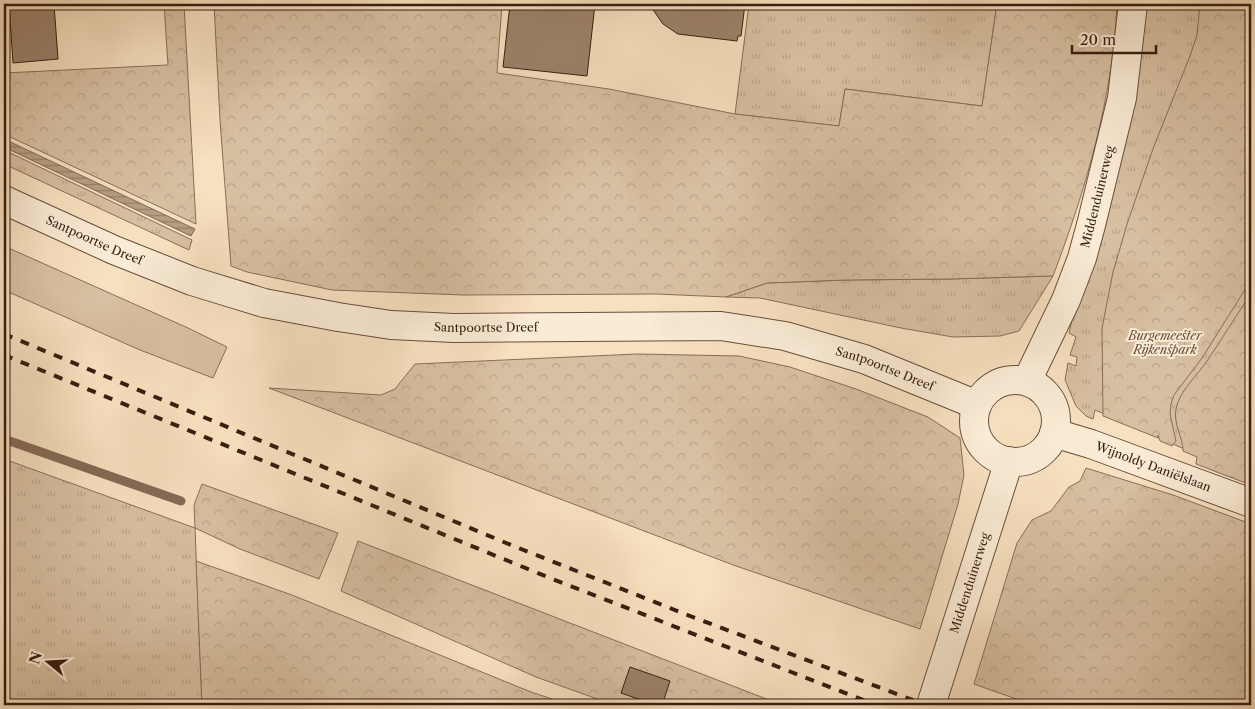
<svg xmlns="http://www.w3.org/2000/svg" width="1255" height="709" font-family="'Libre Caslon Text',serif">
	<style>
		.grass { fill: url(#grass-tufts); stroke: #886e58 }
		.forest { fill: url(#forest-crowns); stroke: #886e58 }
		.garden { fill: #d7bfa1; stroke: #886e58 }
		.water { fill: url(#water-rules); stroke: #846a56 }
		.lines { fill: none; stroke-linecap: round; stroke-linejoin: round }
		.stream { stroke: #846a56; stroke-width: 9 }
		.building { fill: #9c826b; stroke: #391d10 }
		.minor-casing { stroke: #684e3c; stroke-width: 30 }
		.minor { stroke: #faebd5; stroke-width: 28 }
		.rail { stroke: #391d10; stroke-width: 4; stroke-dasharray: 9 9; stroke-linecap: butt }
		.labels { text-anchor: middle; stroke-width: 4; stroke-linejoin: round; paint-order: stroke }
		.street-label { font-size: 12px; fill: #391d10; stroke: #faebd5 }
		.park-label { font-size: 12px; font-style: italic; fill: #684e3c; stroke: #faebd5 }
	</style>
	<defs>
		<pattern id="grass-tufts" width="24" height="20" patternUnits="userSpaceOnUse" patternTransform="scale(1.25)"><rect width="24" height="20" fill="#d7bfa1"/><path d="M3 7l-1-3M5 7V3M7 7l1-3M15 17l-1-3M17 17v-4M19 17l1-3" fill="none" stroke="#b9a48a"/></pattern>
		<pattern id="forest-crowns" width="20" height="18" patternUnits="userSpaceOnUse" patternTransform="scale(1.25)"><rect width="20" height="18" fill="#d7bfa1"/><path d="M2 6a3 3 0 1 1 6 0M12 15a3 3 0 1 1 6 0" fill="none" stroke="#b9a48a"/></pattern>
		<pattern id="water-rules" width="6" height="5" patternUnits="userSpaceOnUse" patternTransform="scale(1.25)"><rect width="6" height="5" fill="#b69e84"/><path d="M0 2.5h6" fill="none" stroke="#95806b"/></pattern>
	</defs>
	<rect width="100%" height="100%" fill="#f7e0bf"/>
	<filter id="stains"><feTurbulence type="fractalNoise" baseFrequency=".004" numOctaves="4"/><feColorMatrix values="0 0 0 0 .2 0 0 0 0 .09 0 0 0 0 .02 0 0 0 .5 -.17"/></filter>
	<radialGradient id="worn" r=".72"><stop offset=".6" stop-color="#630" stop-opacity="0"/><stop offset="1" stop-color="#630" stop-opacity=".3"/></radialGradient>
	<!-- grass -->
	<path class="grass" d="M 749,4 L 997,4 L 982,106 L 845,89 L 839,126 L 735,114 Z
		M 1143,4 L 1251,4 L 1251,478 L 1095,410 L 1093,419 L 1086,416 L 1076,406 L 1065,380 L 1068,363 L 1076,366 L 1077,357 L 1070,355 L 1076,337 L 1069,333 Z
		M 4,150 L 192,240 L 189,250 L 4,164 Z
		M 1053,276 L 1019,331 L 1000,336 L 953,337 L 901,328 L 760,298 L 726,297 L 767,283 L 846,280 L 950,279 Z
		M 4,459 L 195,528 L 202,705 L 4,705 Z"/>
	<!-- forest -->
	<path class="forest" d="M 164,4 L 184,4 L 196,224 L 4,134 L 4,73 L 168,65 Z
		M 214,4 L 502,4 L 497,73 L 609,89 L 735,114 L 839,126 L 845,89 L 982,106 L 997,4 L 1117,4 C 1113,97 1086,189 1053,276 L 950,279 L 846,280 L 767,283 L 726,297 L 656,294 L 463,295 L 332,290 L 247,272 L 231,266 L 220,120 Z
		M 1200,4 L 1251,4 L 1251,280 L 1202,358 L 1174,395 L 1171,404 L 1170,414 L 1176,441 L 1172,446 L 1160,441 L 1158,435 L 1158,438 L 1103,416 L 1102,328 L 1113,272 L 1128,221 L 1154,146 L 1190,56 L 1197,35 Z
		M 1251,293 L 1251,485 L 1196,464 L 1197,457 L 1183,451 C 1183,437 1173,424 1176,409 C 1180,390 1196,377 1207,361 C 1222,339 1236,316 1251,293 Z
		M 637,354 L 739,356 L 790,367 L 856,389 L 928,417 L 960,438 L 964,475 L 958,504 L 920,629 L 736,566 L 269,388 L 381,395 L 395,389 L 415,364 Z
		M 1086,468 L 1173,495 L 1251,524 L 1251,705 L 1033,705 L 974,684 L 1017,543 L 1032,520 L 1051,511 L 1069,487 L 1080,481 Z
		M 202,484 L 338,533 L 319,579 L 240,549 L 195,528 L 194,505 Z
		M 358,541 L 782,705 L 614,705 L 536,677 L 341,591 Z
		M 196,561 L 292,595 L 531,692 L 570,705 L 202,705 Z"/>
	<!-- garden -->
	<path class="garden" d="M 4,246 L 188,328 L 227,347 L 213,378 L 140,350 L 4,290 Z"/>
	<!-- water -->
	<path class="water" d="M 4,139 L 195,229 L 191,236 L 4,147 Z"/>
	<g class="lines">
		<!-- stream -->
		<path class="stream" d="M 4,439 L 181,501"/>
	</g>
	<!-- building -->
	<path class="building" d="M 9,4 L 54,4 L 58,59 L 13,63 Z
		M 510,4 L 595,4 L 587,76 L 503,67 Z
		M 649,4 L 745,4 L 741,36 L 738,36 L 737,41 L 678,34 L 663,24 Z
		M 630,667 L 670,681 L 662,705 L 656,705 L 621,693 Z"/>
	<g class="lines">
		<defs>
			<g id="minor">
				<path id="s1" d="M 4,200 L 114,250 L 192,281 L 264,303 L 338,317 L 391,325 L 454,328 L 721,326 L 785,336 L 864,359 L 977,405"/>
				<circle cx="1015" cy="421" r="41"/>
				<path id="s2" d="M 1027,381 L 1066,300 L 1082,258 L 1091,225 L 1122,98 L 1133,4"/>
				<path id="s3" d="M 1054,433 L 1091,444 L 1251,503"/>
				<path id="s4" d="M 931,705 L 1009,461"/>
			</g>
		</defs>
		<!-- minor casing -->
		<use href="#minor" class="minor-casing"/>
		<!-- minor -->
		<use href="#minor" class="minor"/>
		<!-- rail -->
		<path class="rail" d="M 4,334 L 511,545 L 690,616 L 926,705
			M 4,355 L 550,578 L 876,705"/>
	</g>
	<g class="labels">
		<!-- street labels -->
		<g class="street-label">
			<text dy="4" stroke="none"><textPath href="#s2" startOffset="198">Middenduinerweg</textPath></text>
			<text dy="4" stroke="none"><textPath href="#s1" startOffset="99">Santpoortse Dreef</textPath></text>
			<text dy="4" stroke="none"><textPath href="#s1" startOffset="504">Santpoortse Dreef</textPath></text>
			<text dy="4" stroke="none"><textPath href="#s1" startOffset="909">Santpoortse Dreef</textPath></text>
			<text dy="4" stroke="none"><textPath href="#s3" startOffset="105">Wijnoldy Daniëlslaan</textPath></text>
			<text dy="4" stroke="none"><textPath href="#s4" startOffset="128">Middenduinerweg</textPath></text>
		</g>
		<!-- park labels -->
		<g class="park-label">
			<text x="1165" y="340">Burgemeester<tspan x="1165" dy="14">Rijkenspark</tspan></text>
		</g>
	</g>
	<!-- margin -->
	<rect width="1255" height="709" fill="none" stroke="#f7e0bf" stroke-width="20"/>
	<rect x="5" y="5" width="1245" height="699" fill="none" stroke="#391d10" stroke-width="2.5"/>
	<rect x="10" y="10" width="1235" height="689" fill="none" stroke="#391d10"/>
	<!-- north arrow -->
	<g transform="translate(48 662) rotate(288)" stroke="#faebd5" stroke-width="4" paint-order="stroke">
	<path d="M0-4L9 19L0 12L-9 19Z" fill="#391d10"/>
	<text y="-8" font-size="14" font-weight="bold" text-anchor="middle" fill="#391d10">N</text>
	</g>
	<!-- scale -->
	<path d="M1072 45v8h84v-8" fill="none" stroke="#391d10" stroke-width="2.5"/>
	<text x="1080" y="45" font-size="15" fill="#391d10" stroke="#faebd5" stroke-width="4" paint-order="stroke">20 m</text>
	<rect width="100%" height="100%" filter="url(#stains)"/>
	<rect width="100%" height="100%" fill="url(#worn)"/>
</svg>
